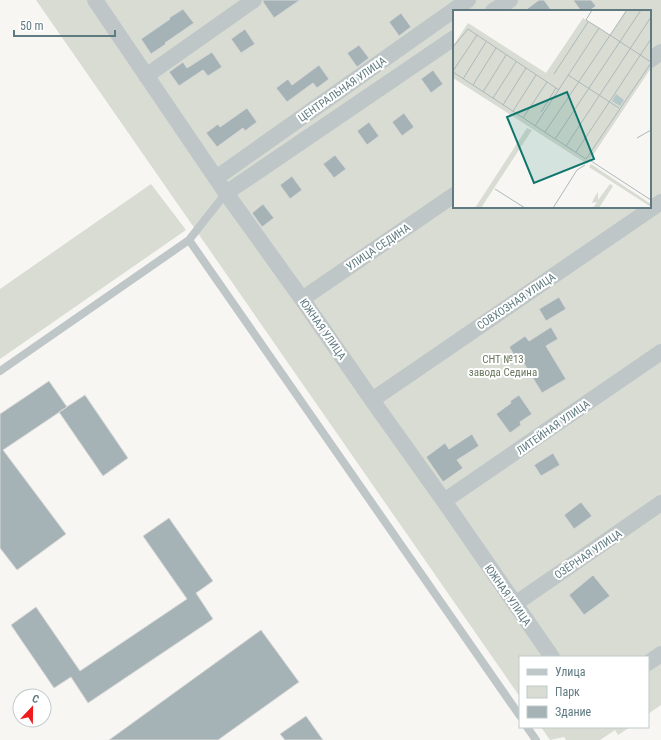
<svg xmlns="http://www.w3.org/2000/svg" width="661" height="740" font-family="'Roboto Condensed',sans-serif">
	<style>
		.green { fill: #d8dcd2; fill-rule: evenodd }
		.building { fill: #a5b3b6; stroke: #d8d8d6 }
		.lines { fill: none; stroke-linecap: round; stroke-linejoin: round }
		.service { stroke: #bfc6c8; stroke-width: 8 }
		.minor { stroke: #bfc6c8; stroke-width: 16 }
		.labels { text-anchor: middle; stroke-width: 4; stroke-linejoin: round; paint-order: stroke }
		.street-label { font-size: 11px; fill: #5f7a80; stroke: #fff }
		.park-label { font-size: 11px; fill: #69785f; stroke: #fff }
		.inset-road { fill: none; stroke: #acb9bb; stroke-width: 1 }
		.view { fill: #0f766e; fill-opacity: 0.15; stroke: #0f766e; stroke-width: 2 }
		.inset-edge { fill: none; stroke: #5f7a80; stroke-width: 2 }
	</style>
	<rect width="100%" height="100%" fill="#f7f6f3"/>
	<!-- green -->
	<path class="green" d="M 36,0 L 661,0 L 661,705 L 648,714 L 648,657 L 520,657 L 520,697 ZM 454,11 L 650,11 L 650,207 L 454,207 Z
		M 151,184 L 186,230 L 0,359 L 0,289 Z
		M 541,727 L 630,727 L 618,735 L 615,730 L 600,740 L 566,740 L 564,737 L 550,740 Z"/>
	<!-- building -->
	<path class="building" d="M 263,0 L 300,0 L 274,18 L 263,2 Z
		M 539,0 L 544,0 L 552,11 L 524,11 Z
		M 573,0 L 591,0 L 596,6 L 589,11 L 581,11 Z
		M 183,9 L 194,23 L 165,43 L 166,44 L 151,54 L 141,39 L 170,19 L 169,18 Z
		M 401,13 L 411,27 L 399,36 L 389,22 Z
		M 245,29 L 255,44 L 241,53 L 231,39 Z
		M 359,45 L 369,58 L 357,67 L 347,53 Z
		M 212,52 L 222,67 L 208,76 L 203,70 L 179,86 L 169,72 L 183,62 L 187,68 Z
		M 319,65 L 329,79 L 317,88 L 313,83 L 287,102 L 276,88 L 288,79 L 292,85 Z
		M 433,70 L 443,84 L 431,93 L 421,79 Z
		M 247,108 L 257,122 L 245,131 L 243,128 L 217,147 L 206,133 L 218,124 L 220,127 Z
		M 404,113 L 414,127 L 402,136 L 392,122 Z
		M 369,122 L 379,136 L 367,145 L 357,131 Z
		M 335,155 L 346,169 L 334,178 L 323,164 Z
		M 292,176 L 302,190 L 290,199 L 280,185 Z
		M 263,204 L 274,218 L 262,227 L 252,213 Z
		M 559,297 L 566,309 L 546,321 L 539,309 Z
		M 551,327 L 558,339 L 546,346 L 566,379 L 542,393 L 523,362 L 520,364 L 509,347 L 525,336 L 529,341 Z
		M 49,381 L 67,407 L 3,450 L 66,534 L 17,570 L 0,548 L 0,414 Z
		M 85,395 L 128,458 L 103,476 L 59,412 Z
		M 519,395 L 532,414 L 520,422 L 521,425 L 510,433 L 496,414 L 511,403 L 510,401 Z
		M 472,434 L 479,446 L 457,460 L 463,468 L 443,482 L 426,457 L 445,443 L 449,449 Z
		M 553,453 L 560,465 L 541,476 L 534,465 Z
		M 581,502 L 592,516 L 574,529 L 564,515 Z
		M 169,518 L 213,581 L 196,593 L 213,619 L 88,703 L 71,677 L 54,688 L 11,625 L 36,607 L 80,671 L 187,599 L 143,536 Z
		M 593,575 L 610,596 L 584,615 L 569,595 Z
		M 261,630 L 299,682 L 218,740 L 109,740 Z
		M 306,716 L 323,740 L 285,740 L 280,734 Z"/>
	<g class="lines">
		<!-- service -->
		<path class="service" d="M 189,240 L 226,193
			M 0,371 L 189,240 L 520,716
			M 527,727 L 536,740"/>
		<!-- minor -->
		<path class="minor" d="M 95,0 L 226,193 L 302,299 L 372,400 L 444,501 L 552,657
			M 493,11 L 510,0
			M 650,60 L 661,52
			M 146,76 L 254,0
			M 216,178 L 468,0
			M 226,193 L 454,38
			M 302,299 L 454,195
			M 372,400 L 661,202
			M 444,501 L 661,352
			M 515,604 L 661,503
			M 648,663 L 661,654"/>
	</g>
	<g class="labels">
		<!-- street labels -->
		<g class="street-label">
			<text transform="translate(342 89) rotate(-35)" y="4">ЦЕНТРАЛЬНАЯ УЛИЦА</text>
			<text transform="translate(378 247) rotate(-34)" y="4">УЛИЦА СЕДИНА</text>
			<text transform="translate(516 301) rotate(-34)" y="4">СОВХОЗНАЯ УЛИЦА</text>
			<text transform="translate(323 329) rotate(55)" y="4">ЮЖНАЯ УЛИЦА</text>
			<text transform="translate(553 427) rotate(-35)" y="4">ЛИТЕЙНАЯ УЛИЦА</text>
			<text transform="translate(588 554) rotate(-34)" y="4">ОЗЁРНАЯ УЛИЦА</text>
			<text transform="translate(508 595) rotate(55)" y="4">ЮЖНАЯ УЛИЦА</text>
		</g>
		<!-- park labels -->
		<g class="park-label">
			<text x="503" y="363">СНТ №13<tspan x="503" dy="13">завода Седина</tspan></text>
		</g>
	</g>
	<!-- overview -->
	<g transform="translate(453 10)">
		<rect width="198" height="198" fill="#f7f6f3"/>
		<path d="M 173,0 L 198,0 L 198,58 L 134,154 L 0,68 L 0,36 L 15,13 L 93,63 L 130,8 L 157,25 ZM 74,118 L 79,120 L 28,198 L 22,198 ZM 138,154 L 198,194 L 198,197 L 136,157 ZM 157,174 L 160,176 L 146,198 L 140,198 L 144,192 L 139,193 L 141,188 L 145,182 L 145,190 Z" fill="#d8dcd2"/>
		<path d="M 163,84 L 171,90 L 167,96 L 159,91 Z" fill="#b5c8c9"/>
		<path class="inset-road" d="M 146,18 L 198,52M 0,37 L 15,19 L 106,80M 0,61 L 24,25M 0,62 L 133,149 L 198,53M 101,64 L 135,12M 115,65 L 166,98M 10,69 L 33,32M 20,75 L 43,38M 30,82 L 53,45M 40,88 L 63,52M 50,95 L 73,58M 60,101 L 83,65M 88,102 L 103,78M 70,108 L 94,72M 82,116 L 146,18 L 133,10 L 139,0M 92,122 L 174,0M 184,128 L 198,120M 102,129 L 188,0M 113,136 L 198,7M 123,142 L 198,29M 138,151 L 198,190M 42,179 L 72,198M 100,198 L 124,160 L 132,155"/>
		<path class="view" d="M 114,82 L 141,149 L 81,173 L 54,107 Z"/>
		<rect width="198" height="198" class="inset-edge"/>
	</g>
	<!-- legend -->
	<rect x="519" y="656" width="130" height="72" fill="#ffffff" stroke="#bfcacc"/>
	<rect x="527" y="669" width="20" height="6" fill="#bfc6c8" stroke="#bfcacc"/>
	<text x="555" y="676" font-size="12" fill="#5f7a80">Улица</text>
	<rect x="527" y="686" width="20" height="12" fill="#d8dcd2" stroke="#bfcacc"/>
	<text x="555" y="696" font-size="12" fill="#5f7a80">Парк</text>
	<rect x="527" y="706" width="20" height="12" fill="#a5b3b6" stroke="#bfcacc"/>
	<text x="555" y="716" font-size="12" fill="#5f7a80">Здание</text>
	<!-- north arrow -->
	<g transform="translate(32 708) rotate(22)"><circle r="19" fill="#ffffff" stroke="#bfcacc"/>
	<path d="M0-3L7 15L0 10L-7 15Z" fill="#f01a1b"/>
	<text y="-6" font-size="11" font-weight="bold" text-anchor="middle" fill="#5f7a80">С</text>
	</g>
	<!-- scale -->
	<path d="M14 30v6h101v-6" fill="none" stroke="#5f7a80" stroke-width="2"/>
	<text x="20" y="30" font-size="12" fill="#5f7a80" stroke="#ffffff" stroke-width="3" paint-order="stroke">50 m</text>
</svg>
